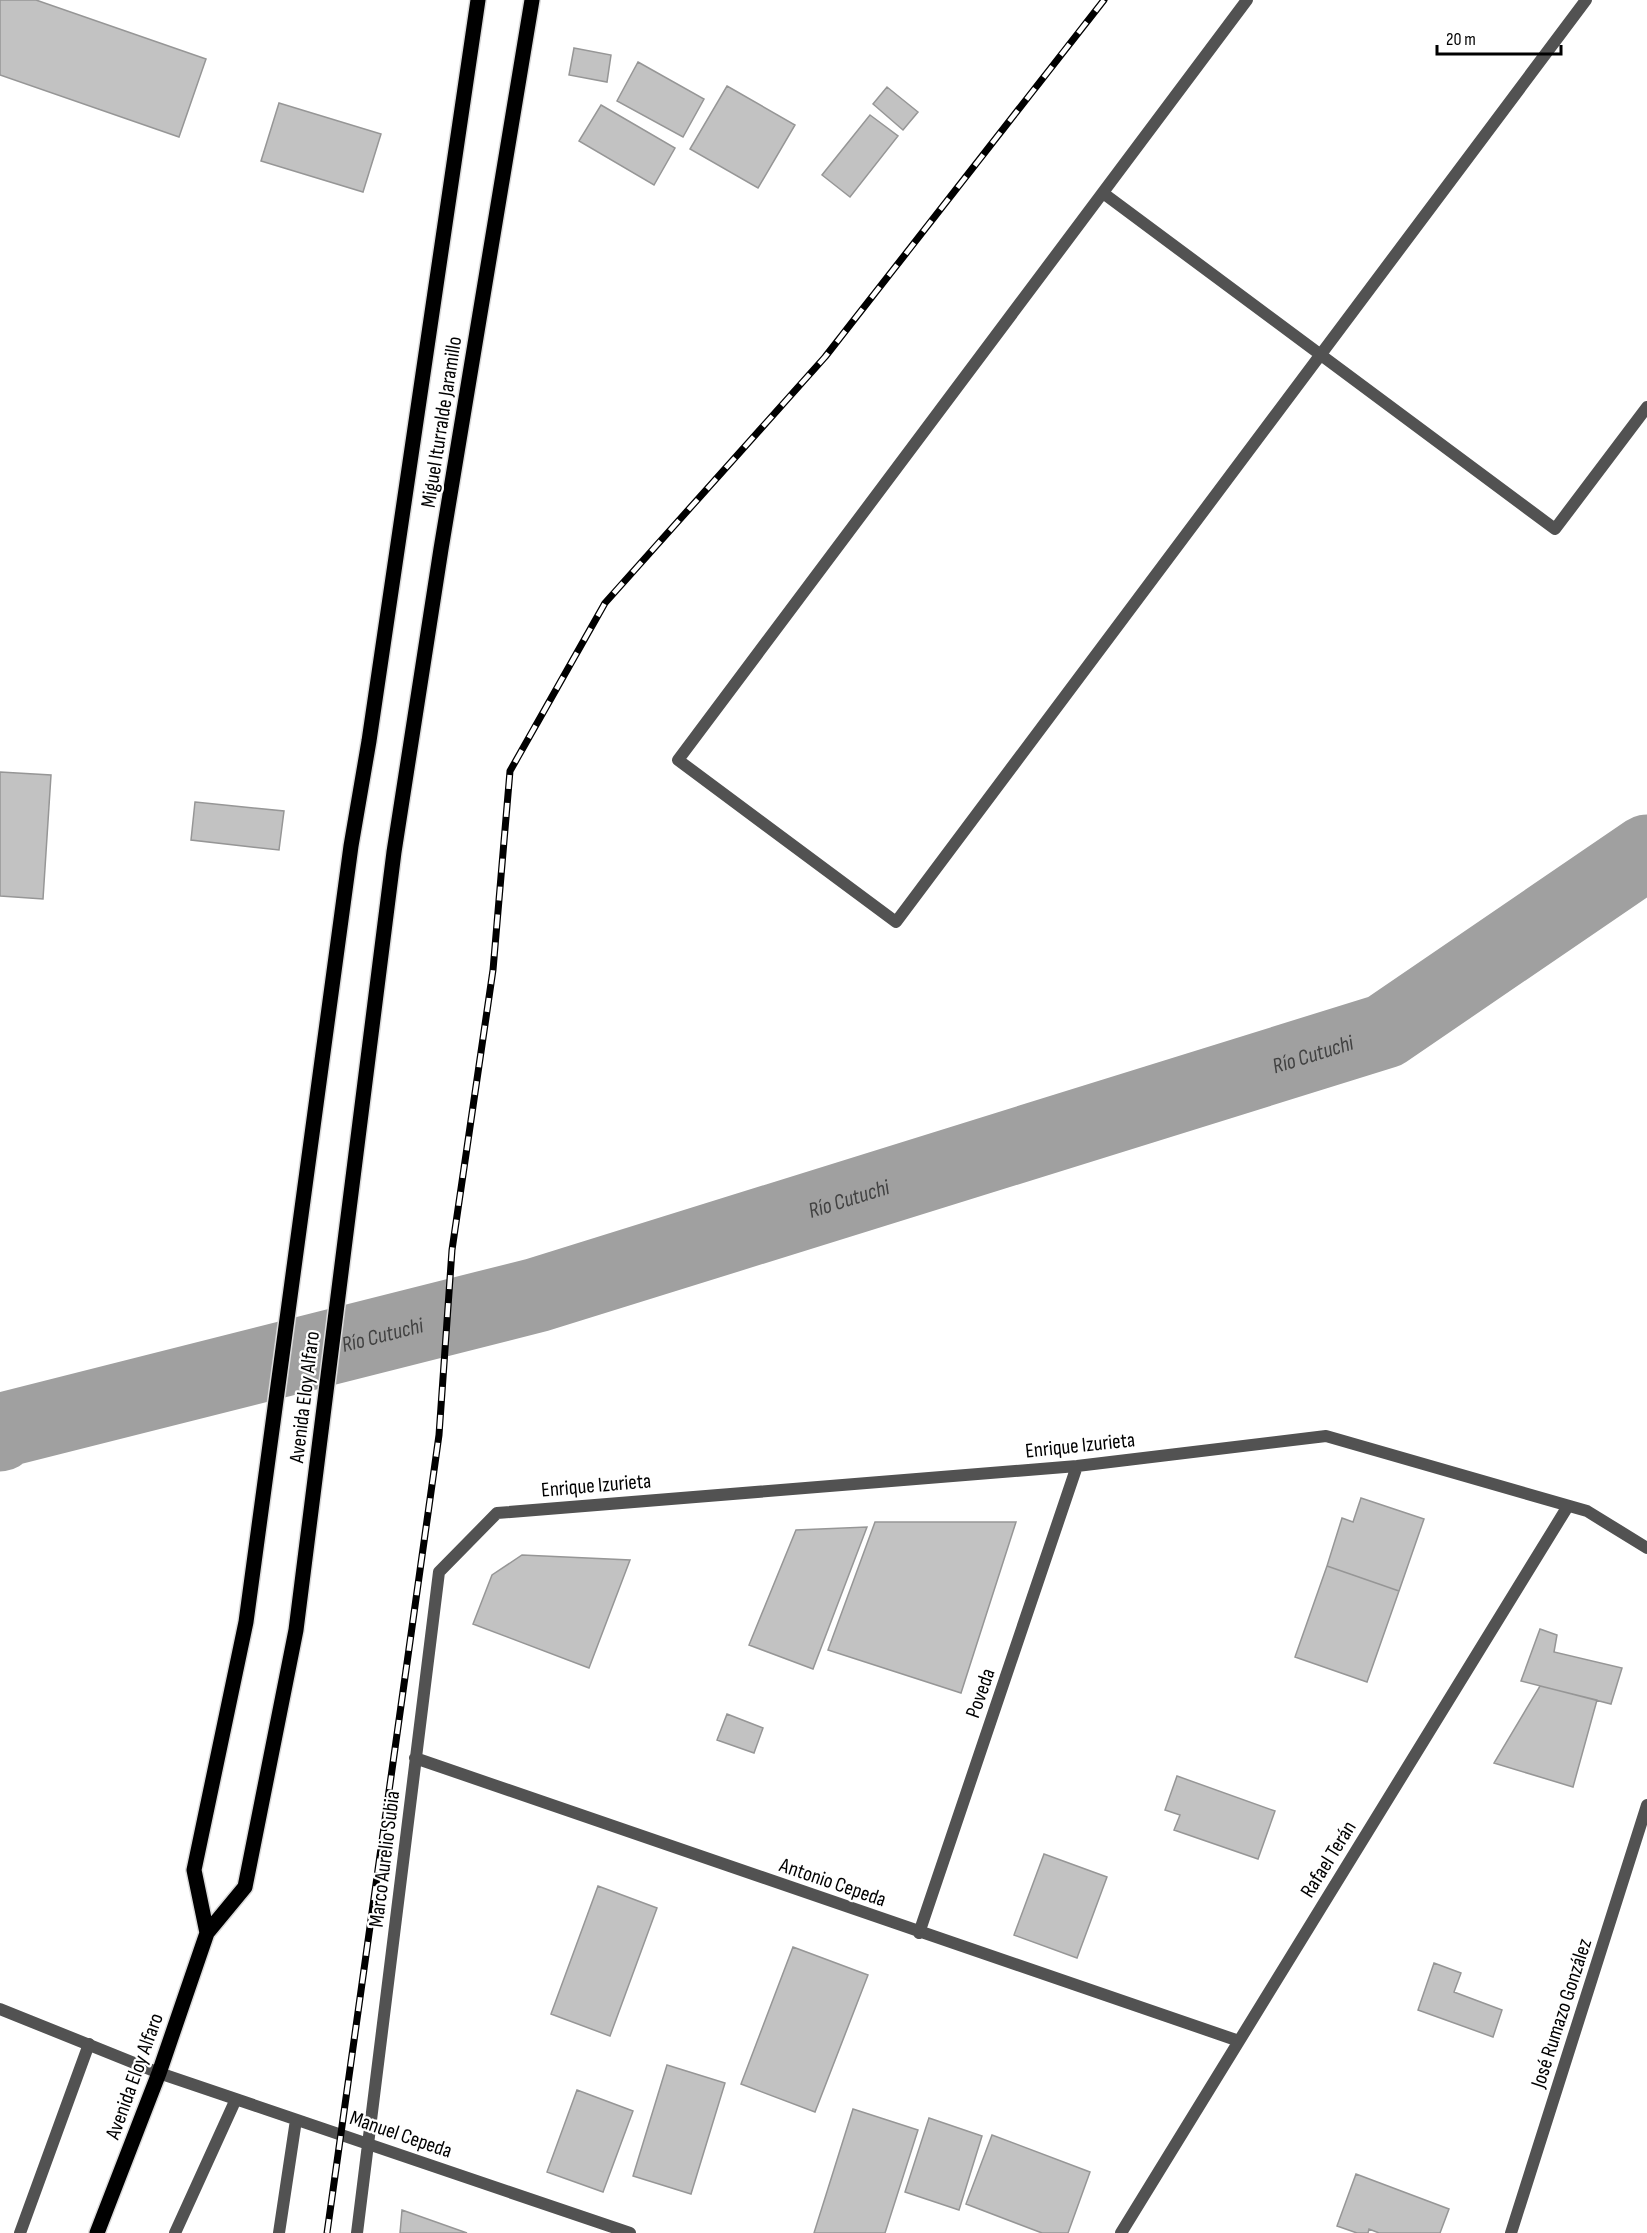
<svg xmlns="http://www.w3.org/2000/svg" width="1647" height="2233" font-family="'Sofia Sans Condensed',sans-serif">
	<style>
		.lines { fill: none; stroke-linecap: round; stroke-linejoin: round }
		.river { stroke: #a0a0a0; stroke-width: 75 }
		.building { fill: #c2c2c2; stroke: #969696; stroke-width: 1.5 }
		.primary-casing { stroke: #dbdbdb; stroke-width: 18 }
		.lane { stroke: #525252; stroke-width: 12 }
		.street { stroke: #525252; stroke-width: 12 }
		.primary { stroke: #000; stroke-width: 15 }
		.rail-casing { stroke: #000; stroke-width: 7 }
		.rail { stroke: #fff; stroke-width: 4.5; stroke-dasharray: 14; stroke-linecap: butt }
		.labels { text-anchor: middle; stroke-width: 4.5; stroke-linejoin: round; paint-order: stroke }
		.street-label { font-size: 21px; fill: #000; stroke: #fff }
		.water-label { font-size: 22px; font-style: italic; fill: #414141; stroke: #fff }
	</style>
	<rect width="100%" height="100%" fill="#fff"/>
	<g class="lines">
		<!-- river -->
		<path class="river" id="s1" d="M 0,1434 L 3,1430 L 537,1295 L 1385,1031 L 1647,852"/>
	</g>
	<!-- building -->
	<path class="building" d="M 0,0 L 36,0 L 206,59 L 179,137 L 0,75 Z
		M 574,48 L 611,55 L 607,82 L 569,75 Z
		M 638,62 L 704,99 L 683,137 L 617,101 Z
		M 727,86 L 795,125 L 758,188 L 690,149 Z
		M 887,87 L 918,112 L 903,130 L 873,104 Z
		M 279,103 L 381,134 L 363,192 L 261,161 Z
		M 601,105 L 675,148 L 654,185 L 579,141 Z
		M 870,115 L 898,136 L 850,197 L 822,175 Z
		M 0,772 L 51,775 L 43,899 L 0,896 Z
		M 195,802 L 284,811 L 279,850 L 191,840 Z
		M 1361,1498 L 1424,1519 L 1399,1591 L 1327,1566 L 1342,1518 L 1353,1522 Z
		M 875,1522 L 1016,1522 L 961,1693 L 828,1650 Z
		M 867,1527 L 813,1669 L 749,1645 L 796,1530 Z
		M 522,1555 L 630,1560 L 589,1668 L 473,1624 L 492,1575 Z
		M 1327,1566 L 1399,1591 L 1367,1682 L 1295,1657 Z
		M 1540,1629 L 1557,1635 L 1554,1652 L 1622,1668 L 1611,1704 L 1521,1681 Z
		M 1540,1686 L 1597,1700 L 1573,1787 L 1494,1763 Z
		M 727,1714 L 763,1728 L 754,1753 L 717,1740 Z
		M 1177,1776 L 1275,1811 L 1258,1859 L 1174,1830 L 1180,1815 L 1165,1810 Z
		M 1044,1854 L 1107,1877 L 1077,1958 L 1014,1935 Z
		M 598,1886 L 657,1908 L 610,2036 L 551,2014 Z
		M 793,1947 L 868,1975 L 815,2112 L 741,2084 Z
		M 1434,1963 L 1461,1973 L 1454,1992 L 1502,2010 L 1493,2037 L 1418,2010 Z
		M 667,2065 L 725,2083 L 691,2194 L 633,2176 Z
		M 577,2090 L 633,2111 L 603,2192 L 547,2172 Z
		M 853,2109 L 918,2130 L 885,2233 L 814,2233 Z
		M 929,2118 L 982,2136 L 959,2210 L 905,2192 Z
		M 992,2135 L 1090,2172 L 1068,2233 L 1042,2233 L 966,2204 Z
		M 1356,2174 L 1449,2209 L 1440,2233 L 1379,2233 L 1369,2229 L 1368,2233 L 1357,2233 L 1337,2226 Z
		M 402,2210 L 467,2233 L 400,2233 Z"/>
	<g class="lines">
		<defs>
			<path id="primary" d="M 207,1933 L 194,1870 L 246,1622 L 351,846 L 369,741 L 478,0
				M 97,2233 L 159,2073 L 207,1933 L 245,1887 L 296,1630 L 394,852 L 441,549 L 532,0"/>
		</defs>
		<!-- primary casing -->
		<use href="#primary" class="primary-casing"/>
		<!-- lane -->
		<path class="lane" d="M 20,2233 L 89,2044"/>
		<!-- street -->
		<path class="street" d="M 1247,0 L 678,760 L 896,922 L 1586,0
			M 1103,193 L 1555,529 L 1647,407
			M 415,1758 L 1239,2041
			M 919,1933 L 1077,1466
			M 0,2009 L 159,2073 L 630,2233
			M 175,2233 L 236,2099
			M 279,2233 L 296,2120
			M 357,2233 L 439,1572 L 497,1513 L 1077,1466 L 1326,1436 L 1587,1511 L 1647,1548
			M 1121,2233 L 1568,1506
			M 1511,2233 L 1647,1805"/>
		<!-- primary -->
		<use href="#primary" class="primary"/>
		<defs>
			<path id="rail" d="M 327,2233 L 439,1435 L 452,1250 L 493,970 L 510,771 L 605,603 L 825,357 L 1104,0"/>
		</defs>
		<!-- rail casing -->
		<use href="#rail" class="rail-casing"/>
		<!-- rail -->
		<use href="#rail" class="rail"/>
	</g>
	<g class="labels">
		<!-- street labels -->
		<g class="street-label">
			<text transform="translate(441 422) rotate(-81)" y="7">Miguel Iturralde Jaramillo</text>
			<text transform="translate(304 1397) rotate(-83)" y="7">Avenida Eloy Alfaro</text>
			<text transform="translate(1080 1445) rotate(-6)" y="7">Enrique Izurieta</text>
			<text transform="translate(596 1485) rotate(-5)" y="7">Enrique Izurieta</text>
			<text transform="translate(980 1693) rotate(-71)" y="7">Poveda</text>
			<text transform="translate(384 1859) rotate(-83)" y="7">Marco Aurelio Subia</text>
			<text transform="translate(1328 1859) rotate(-58)" y="7">Rafael Terán</text>
			<text transform="translate(833 1882) rotate(19)" y="7">Antonio Cepeda</text>
			<text transform="translate(1561 2013) rotate(-72)" y="7">José Rumazo González</text>
			<text transform="translate(134 2076) rotate(-70)" y="7">Avenida Eloy Alfaro</text>
			<text transform="translate(401 2134) rotate(19)" y="7">Manuel Cepeda</text>
		</g>
		<!-- water labels -->
		<g class="water-label">
			<text dy="8" stroke="none"><textPath href="#s1" startOffset="1368">Río Cutuchi</textPath></text>
			<text dy="8" stroke="none"><textPath href="#s1" startOffset="882">Río Cutuchi</textPath></text>
			<text dy="8" stroke="none"><textPath href="#s1" startOffset="396">Río Cutuchi</textPath></text>
		</g>
	</g>
	<!-- scale -->
	<path d="M1437 45v9h124v-9" fill="none" stroke="#000000" stroke-width="3"/>
	<text x="1446" y="45" font-size="18" fill="#000000" stroke="#ffffff" stroke-width="4.5" paint-order="stroke">20 m</text>
</svg>
